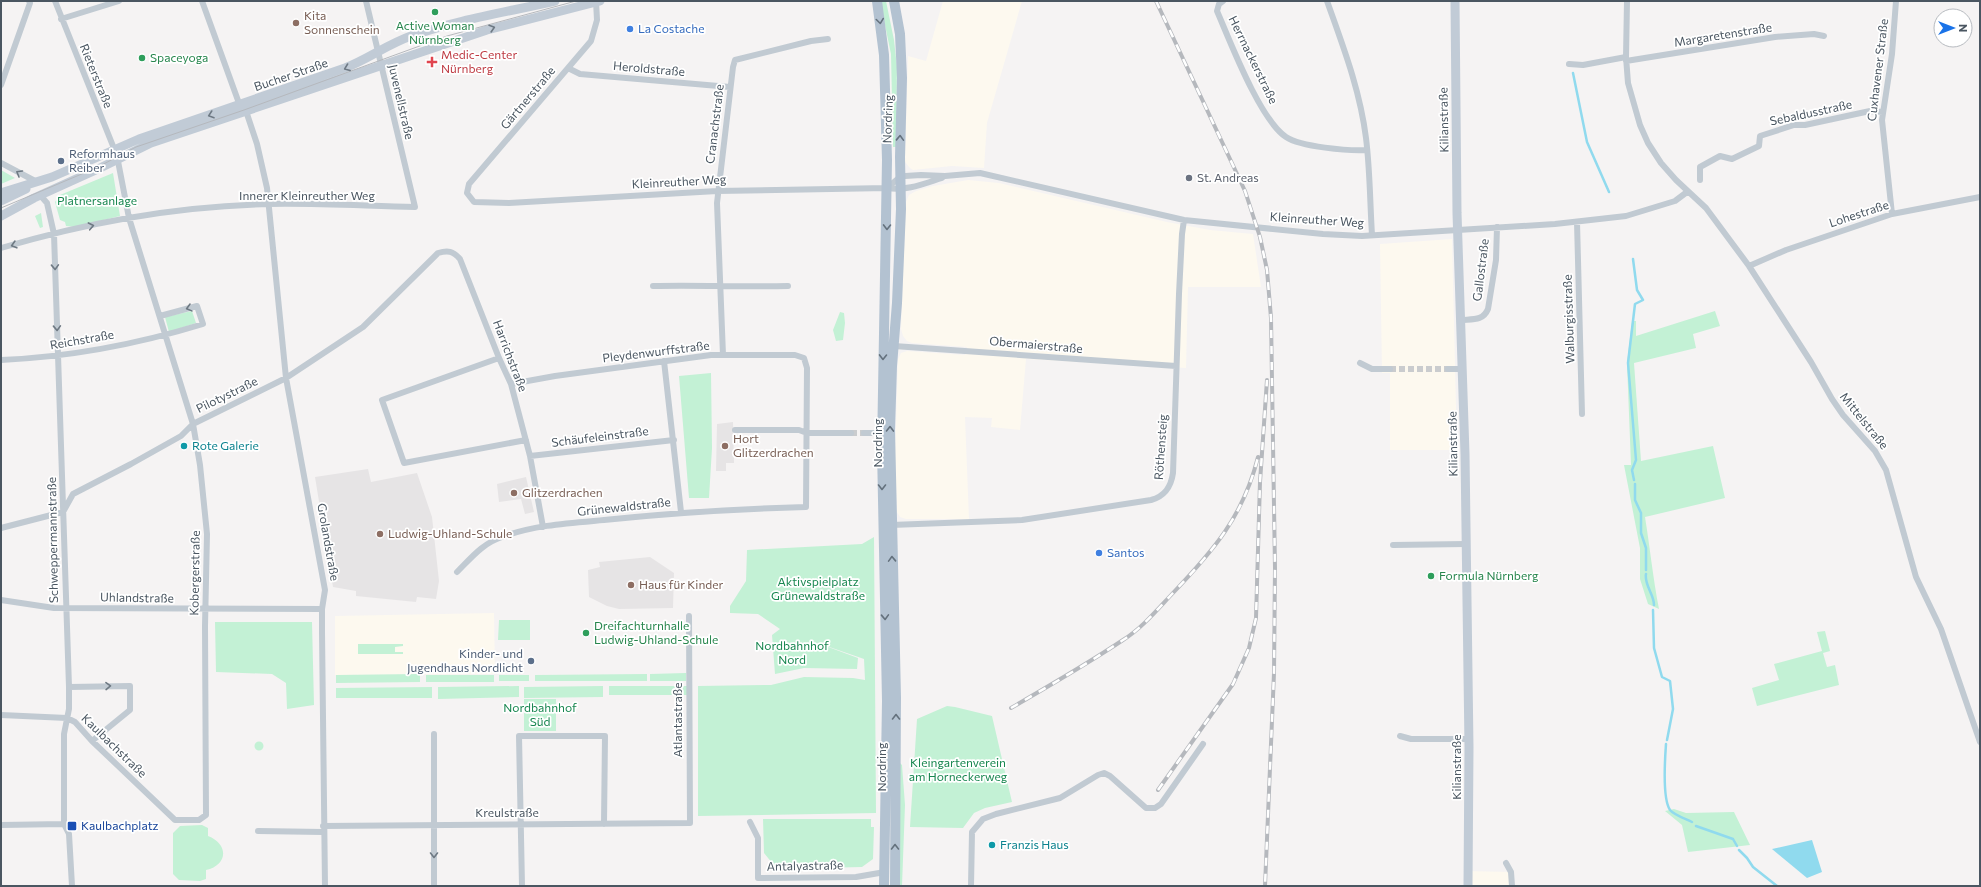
<svg xmlns="http://www.w3.org/2000/svg" width="1981" height="887" font-family="Commissioner,sans-serif">
	<style>
		.commercial { fill: #fdf9ef }
		.education { fill: #e6e4e5 }
		.green { fill: #c3f1d5 }
		.water { fill: #90daee }
		.lines { fill: none; stroke-linecap: round; stroke-linejoin: round }
		.stream { stroke: #90daee; stroke-width: 2.5 }
		.street-tunnel { stroke: #caccce; stroke-width: 6; stroke-dasharray: 6 3; stroke-linecap: butt }
		.street { stroke: #c1cad2; stroke-width: 6 }
		.secondary { stroke: #c1cbd6; stroke-width: 9 }
		.primary { stroke: #b3c2d1; stroke-width: 10 }
		.tram { stroke: #b5b8bd; stroke-width: 1 }
		.rail-casing { stroke: #b5b8bd; stroke-width: 4 }
		.rail { stroke: #fff; stroke-width: 2.5; stroke-dasharray: 8; stroke-linecap: butt }
		.oneway { stroke: #64717d }
		.oneway2 { stroke: #6e7984 }
		.oneway3 { stroke: #6e7983 }
		.leisure-dot { fill: #2e9e5b; stroke: #fff; stroke-width: 1.5 }
		.education-dot { fill: #8d6e63; stroke: #fff; stroke-width: 1.5 }
		.shop-dot { fill: #3f7fe0; stroke: #fff; stroke-width: 1.5 }
		.health-dot { fill: #e0444e; stroke: #fff; stroke-width: 1.5 }
		.service-dot { fill: #5c6f8a; stroke: #fff; stroke-width: 1.5 }
		.worship-dot { fill: #6b7280; stroke: #fff; stroke-width: 1.5 }
		.culture-dot { fill: #0f9aa8; stroke: #fff; stroke-width: 1.5 }
		.transit-dot { fill: #1a4fb4; stroke: #fff; stroke-width: 1.5 }
		.labels { text-anchor: middle; stroke-width: 3.5; stroke-linejoin: round; paint-order: stroke }
		.education-label { font-size: 12px; fill: #785e54; stroke: #fff; text-anchor: start }
		.leisure-label { font-size: 12px; fill: #27864d; stroke: #fff; text-anchor: start }
		.shop-label { font-size: 12px; fill: #366cbe; stroke: #fff; text-anchor: start }
		.street-label { font-size: 12px; fill: #4a5661; stroke: #fff }
		.health-label { font-size: 12px; fill: #be3a42; stroke: #fff; text-anchor: start }
		.service-label { font-size: 12px; fill: #4e5e75; stroke: #fff; text-anchor: start }
		.worship-label { font-size: 12px; fill: #5b616d; stroke: #fff; text-anchor: start }
		.park-label { font-size: 12px; fill: #17864f; stroke: #fff }
		.culture-label { font-size: 12px; fill: #0d838f; stroke: #fff; text-anchor: start }
		.transit-label { font-size: 12px; fill: #164399; stroke: #fff; text-anchor: start }
	</style>
	<rect width="100%" height="100%" fill="#f5f3f3"/>
	<!-- commercial -->
	<path class="commercial" d="M 943,1 L 1022,1 L 987,123 L 984,168 L 952,166 L 913,170 L 910,168 L 905,162 L 908,56 L 926,61 Z
		M 968,180 L 999,183 L 1167,222 L 1210,230 L 1253,234 L 1261,287 L 1188,287 L 1186,368 L 1026,359 L 1020,430 L 991,427 L 992,418 L 965,417 L 969,519 L 906,519 L 900,517 L 897,512 L 895,456 L 898,359 L 901,353 L 907,351 L 965,355 L 967,347 L 912,343 L 907,341 L 903,336 L 901,329 L 906,202 L 909,195 L 916,191 L 933,186 Z
		M 1452,239 L 1457,450 L 1390,450 L 1390,373 L 1382,373 L 1380,244 Z
		M 494,613 L 495,674 L 335,675 L 335,616 Z
		M 1466,871 L 1510,872 L 1510,886 L 1466,886 Z"/>
	<!-- education -->
	<path class="education" d="M 733,422 L 734,463 L 726,463 L 726,471 L 716,471 L 717,424 Z
		M 368,469 L 371,482 L 417,473 L 432,517 L 439,581 L 436,599 L 417,597 L 416,602 L 356,596 L 356,591 L 333,587 L 315,477 Z
		M 526,477 L 534,512 L 525,514 L 521,499 L 499,502 L 497,484 Z
		M 650,557 L 674,573 L 673,608 L 619,609 L 607,606 L 589,597 L 588,570 L 600,567 L 599,562 Z"/>
	<!-- green -->
	<path class="green" d="M 880,1 L 886,1 L 894,40 L 897,67 L 896,147 L 893,147 L 891,54 Z
		M 1,170 L 15,178 L 1,184 Z
		M 113,173 L 120,216 L 75,227 L 66,226 L 65,222 L 60,220 L 55,202 L 60,195 Z
		M 41,213 L 43,227 L 40,228 L 35,216 Z
		M 192,311 L 196,323 L 169,332 L 165,317 Z
		M 1715,311 L 1720,326 L 1693,334 L 1696,348 L 1634,363 L 1641,461 L 1713,446 L 1725,498 L 1645,517 C 1650,548 1653,578 1659,609 L 1648,604 L 1640,579 L 1640,548 L 1624,465 L 1631,465 L 1627,363 L 1632,321 L 1636,321 L 1636,336 Z
		M 840,312 L 844,313 L 845,323 L 843,340 L 836,341 L 833,330 Z
		M 711,373 L 712,448 L 709,498 L 689,498 L 679,376 Z
		M 874,537 L 876,813 L 698,816 L 698,686 L 771,685 L 804,677 L 853,678 L 865,680 L 864,659 L 812,641 L 858,658 L 857,669 L 804,668 L 775,674 L 772,635 L 780,629 L 758,614 L 730,613 L 730,606 L 746,581 L 747,550 L 862,544 Z
		M 499,620 L 530,620 L 530,640 L 498,640 Z
		M 215,622 L 312,622 L 314,705 L 287,709 L 286,683 L 272,674 L 216,672 Z
		M 1825,631 L 1830,651 L 1823,653 L 1827,667 L 1835,665 L 1839,685 L 1757,706 L 1752,688 L 1779,680 L 1774,664 L 1822,651 L 1817,632 Z
		M 358,644 L 403,644 L 403,646 L 395,647 L 395,652 L 403,652 L 403,654 L 358,654 Z
		M 686,673 L 686,681 L 650,681 L 650,674 Z
		M 420,674 L 420,682 L 336,683 L 336,675 Z
		M 647,674 L 647,681 L 535,681 L 535,675 Z
		M 426,675 L 494,675 L 494,682 L 426,682 Z
		M 499,675 L 529,675 L 529,681 L 499,681 Z
		M 519,686 L 519,697 L 438,699 L 438,687 Z
		M 603,686 L 603,697 L 524,698 L 524,687 Z
		M 609,686 L 687,686 L 687,695 L 609,695 Z
		M 432,687 L 432,698 L 336,698 L 336,688 Z
		M 524,699 L 556,699 L 556,731 L 524,731 Z
		M 947,706 L 955,707 L 992,716 L 1012,802 L 985,808 L 974,813 L 963,828 L 910,827 L 917,719 Z
		M254.5 746a4.5 4.5 0 1 1 9 0a4.5 4.5 0 1 1-9 0Z
		M 899,762 L 902,765 L 905,805 L 902,886 L 898,886 Z
		M 1674,809 L 1686,813 L 1734,812 L 1750,845 L 1688,852 L 1682,825 L 1665,811 Z
		M 871,819 L 871,827 L 874,827 L 873,859 L 862,867 L 777,869 L 764,853 L 763,819 Z
		M 202,825 L 208,828 L 208,836 C 229,844 228,865 206,870 L 206,879 L 200,881 L 179,880 L 173,874 L 173,833 L 180,826 Z"/>
	<!-- water -->
	<path class="water" d="M 1812,840 L 1822,872 L 1807,878 L 1772,849 Z"/>
	<g class="lines">
		<!-- stream -->
		<path class="stream" d="M 1573,73 L 1587,142 L 1609,192
			M 1633,259 L 1637,290 L 1643,300 L 1635,304 L 1628,363 L 1636,460 L 1632,470 L 1634,480
			M 1635,484 L 1635,500 L 1641,513 L 1641,533 L 1646,548 L 1646,570
			M 1646,574 C 1644,585 1654,594 1654,605
			M 1653,610 L 1654,648 L 1662,677 L 1670,681 L 1673,709 L 1667,740
			M 1666,744 C 1665,758 1662,798 1670,810 C 1674,815 1686,819 1692,822
			M 1696,826 L 1733,839 L 1737,846
			M 1739,850 L 1747,858 L 1753,867 L 1777,886"/>
		<!-- street-tunnel -->
		<path class="street-tunnel" d="M 1390,369 L 1448,369
			M 851,433 L 864,433"/>
		<!-- street -->
		<path class="street" d="M 202,1 L 240,106 L 246,111 L 257,144 L 267,188 L 286,378 L 325,590 L 322,609 L 322,632 L 325,886
			M 596,1 L 597,20 L 591,41 L 469,184 L 467,193 L 474,202 L 509,203 L 717,191 L 887,188 C 907,191 923,184 942,178
			M 1223,1 L 1219,4 L 1217,11 C 1230,41 1260,120 1286,137 C 1301,147 1348,151 1367,150
			M 1327,1 C 1343,46 1360,90 1366,138 C 1370,170 1370,203 1372,235
			M 1627,1 L 1626,57 L 1628,83 L 1640,125 L 1648,143 L 1661,163 L 1676,180 L 1706,208 L 1749,266 L 1811,362 L 1832,399 L 1843,415 L 1875,451 L 1886,470 L 1916,577 L 1941,629 L 1980,742
			M 61,19 L 119,1
			M 1626,61 L 1775,37 L 1814,34 L 1824,36
			M 1569,64 L 1583,65 L 1626,57
			M 568,68 L 580,74 L 730,87
			M 1,85 L 30,3 L 29,1
			M 1,163 L 37,182
			M 1700,180 L 1700,167 L 1720,156 L 1732,159 L 1759,146 L 1760,136 L 1794,125 L 1805,125 L 1870,111 L 1883,112
			M 887,188 L 900,177 L 905,176 L 921,175 L 945,176 L 980,173 L 1184,220 L 1323,234 L 1362,236 L 1555,224 L 1626,216 L 1675,201 L 1687,192
			M 40,195 L 47,203 L 54,234 L 69,687 L 69,709 L 64,734 L 64,824 L 69,834 L 72,886
			M 1892,214 L 1882,120 L 1892,54 L 1896,1
			M 1577,222 L 1582,414
			M 1,248 C 88,222 178,206 269,204 C 318,203 366,206 415,207 L 366,1
			M 1749,266 L 1786,250 L 1892,214 L 1980,197
			M 653,286 C 698,285 742,287 788,286
			M 1461,320 C 1473,319 1483,321 1488,309 L 1496,260 L 1497,227
			M 894,346 L 1176,366
			M 723,355 L 717,203 L 733,67 L 735,60 L 811,41 L 828,39
			M 499,358 L 382,400 L 404,463 L 526,440
			M 1,360 C 69,357 138,344 203,324 L 197,306 L 160,316
			M 664,361 L 681,512
			M 1360,363 L 1372,369 L 1390,369
			M 1448,369 L 1463,369
			M 735,430 L 799,430 L 807,433 L 851,433
			M 864,433 L 882,433
			M 530,456 L 674,440
			M 891,525 L 1022,520 L 1151,500 C 1165,496 1171,487 1173,473 L 1179,294 L 1182,234 L 1184,220
			M 1,528 L 63,512 L 73,494 L 131,464 L 181,436 L 193,424 L 286,378 L 363,327 L 438,253 C 448,250 453,251 460,259 L 499,358 L 511,384 L 530,456 L 543,527
			M 1393,545 L 1466,544
			M 457,572 C 471,558 483,543 502,537 C 534,525 570,523 604,520 C 671,513 738,509 806,507 L 807,368 L 804,358 L 795,355 L 711,355 L 555,376 L 511,384
			M 1,600 L 54,608 L 322,609
			M 69,687 L 130,686 L 130,710 L 92,741
			M 1,715 L 67,718 L 75,722 L 92,741 L 175,820 L 199,820 L 206,815 L 205,626 L 207,534 L 200,465 L 193,424 L 129,218 L 117,156 L 55,1
			M 434,734 L 434,886
			M 1400,736 L 1411,739 L 1469,739
			M 750,822 L 758,838 L 758,878 L 856,877 L 885,872
			M 1,825 L 64,824
			M 323,826 L 690,823 L 689,616
			M 258,831 L 323,832
			M 1506,863 L 1511,872 L 1512,886
			M 522,886 L 519,736 L 605,736 L 604,824
			M 971,886 L 972,832 L 983,819 L 996,814 L 1060,798 L 1098,775 L 1104,773 L 1110,776 L 1146,808 L 1155,808 L 1161,804 L 1203,744"/>
		<!-- secondary -->
		<path class="secondary" d="M 1455,1 L 1457,213 L 1465,454 L 1469,747 L 1468,886
			M 1,193 L 52,177 L 139,139 L 345,68 C 368,59 388,44 411,36 C 457,20 507,12 555,1
			M 1,201 L 26,189
			M 1,216 L 34,198 L 98,169 L 151,143 L 487,30 L 600,1"/>
		<!-- primary -->
		<path class="primary" d="M 877,1 L 884,55 L 887,160 L 882,449 L 887,701 L 884,886
			M 894,1 L 900,34 L 902,78 L 900,157 L 901,209 L 897,303 L 892,366 L 890,430 L 896,697 L 895,886"/>
		<!-- tram -->
		<path class="tram" d="M 1,208 L 96,168 L 136,147 L 244,110 L 447,36 L 576,1"/>
		<defs>
			<path id="rail" d="M 1156,1 L 1245,191 L 1260,237 L 1267,270 L 1271,318 L 1275,568 L 1274,673 L 1265,886
				M 1011,708 C 1049,686 1087,664 1123,640 C 1142,628 1157,610 1172,594 C 1213,551 1243,517 1258,457
				M 1158,790 L 1233,684 L 1249,648 L 1256,618 L 1260,482 L 1267,380"/>
		</defs>
		<!-- rail casing -->
		<use href="#rail" class="rail-casing"/>
		<!-- rail -->
		<use href="#rail" class="rail"/>
	</g>
	<!-- one-way arrows -->
	<defs><path id="oneway-chevron" d="M-2-3.5L2.5 0L-2 3.5" fill="none" stroke-width="1.6" stroke-linecap="round" stroke-linejoin="round"/></defs>
	<g class="oneway">
		<use href="#oneway-chevron" transform="translate(880 21) rotate(82)"/>
		<use href="#oneway-chevron" transform="translate(900 138) rotate(-88)"/>
		<use href="#oneway-chevron" transform="translate(887 227) rotate(91)"/>
		<use href="#oneway-chevron" transform="translate(883 357) rotate(91)"/>
		<use href="#oneway-chevron" transform="translate(890 429) rotate(-89)"/>
		<use href="#oneway-chevron" transform="translate(882 487) rotate(90)"/>
		<use href="#oneway-chevron" transform="translate(892 559) rotate(-92)"/>
		<use href="#oneway-chevron" transform="translate(885 617) rotate(88)"/>
		<use href="#oneway-chevron" transform="translate(896 717) rotate(-90)"/>
		<use href="#oneway-chevron" transform="translate(895 847) rotate(-90)"/>
	</g>
	<g class="oneway2">
		<use href="#oneway-chevron" transform="translate(492 28) rotate(-17)"/>
		<use href="#oneway-chevron" transform="translate(347 68) rotate(159)"/>
		<use href="#oneway-chevron" transform="translate(211 115) rotate(161)"/>
	</g>
	<g class="oneway3">
		<use href="#oneway-chevron" transform="translate(19 173) rotate(-150)"/>
		<use href="#oneway-chevron" transform="translate(91 226) rotate(-11)"/>
		<use href="#oneway-chevron" transform="translate(14 245) rotate(164)"/>
		<use href="#oneway-chevron" transform="translate(55 267) rotate(88)"/>
		<use href="#oneway-chevron" transform="translate(189 308) rotate(165)"/>
		<use href="#oneway-chevron" transform="translate(57 328) rotate(88)"/>
		<use href="#oneway-chevron" transform="translate(108 686) rotate(-1)"/>
		<use href="#oneway-chevron" transform="translate(434 855) rotate(90)"/>
	</g>
	<!-- markers -->
	<g class="leisure-dot">
		<circle cx="435" cy="12" r="4"/>
		<circle cx="142" cy="58" r="4"/>
		<circle cx="1431" cy="576" r="4"/>
		<circle cx="586" cy="633" r="4"/>
	</g>
	<g class="education-dot">
		<circle cx="296" cy="23" r="4"/>
		<circle cx="725" cy="446" r="4"/>
		<circle cx="514" cy="493" r="4"/>
		<circle cx="380" cy="534" r="4"/>
		<circle cx="631" cy="585" r="4"/>
	</g>
	<g class="shop-dot">
		<circle cx="630" cy="29" r="4"/>
		<circle cx="1099" cy="553" r="4"/>
	</g>
	<path class="health-dot" d="M430 56h4v4h4v4h-4v4h-4v-4h-4v-4h4z"/>
	<g class="service-dot">
		<circle cx="61" cy="161" r="4"/>
		<circle cx="531" cy="661" r="4"/>
	</g>
	<circle class="worship-dot" cx="1189" cy="178" r="4"/>
	<g class="culture-dot">
		<circle cx="184" cy="446" r="4"/>
		<circle cx="992" cy="845" r="4"/>
	</g>
	<rect class="transit-dot" x="67" y="821" width="10" height="10" rx="2"/>
	<g class="labels">
		<!-- education labels -->
		<g class="education-label">
			<text x="304" y="20">Kita<tspan x="304" dy="14">Sonnenschein</tspan></text>
			<text x="733" y="443">Hort<tspan x="733" dy="14">Glitzerdrachen</tspan></text>
			<text x="522" y="497">Glitzerdrachen</text>
			<text x="388" y="538">Ludwig-Uhland-Schule</text>
			<text x="639" y="589">Haus für Kinder</text>
		</g>
		<!-- leisure labels -->
		<g class="leisure-label">
			<text x="435" y="30" text-anchor="middle">Active Woman<tspan x="435" dy="14">Nürnberg</tspan></text>
			<text x="150" y="62">Spaceyoga</text>
			<text x="1439" y="580">Formula Nürnberg</text>
			<text x="594" y="630">Dreifachturnhalle<tspan x="594" dy="14">Ludwig-Uhland-Schule</tspan></text>
		</g>
		<!-- shop labels -->
		<g class="shop-label">
			<text x="638" y="33">La Costache</text>
			<text x="1107" y="557">Santos</text>
		</g>
		<!-- street labels -->
		<g class="street-label">
			<text transform="translate(1723 35) rotate(-9)" y="4">Margaretenstraße</text>
			<text transform="translate(1253 60) rotate(64)" y="4">Herrnackerstraße</text>
			<text transform="translate(649 69) rotate(5)" y="4">Heroldstraße</text>
			<text transform="translate(1878 70) rotate(-83)" y="4">Cuxhavener Straße</text>
			<text transform="translate(291 75) rotate(-19)" y="4">Bucher Straße</text>
			<text transform="translate(96 76) rotate(68)" y="4">Rieterstraße</text>
			<text transform="translate(528 98) rotate(-50)" y="4">Gärtnerstraße</text>
			<text transform="translate(401 102) rotate(77)" y="4">Juvenellstraße</text>
			<text transform="translate(1811 113) rotate(-12)" y="4">Sebaldusstraße</text>
			<text transform="translate(888 119) rotate(-88)" y="4">Nordring</text>
			<text transform="translate(1444 120) rotate(-91)" y="4">Kilianstraße</text>
			<text transform="translate(715 124) rotate(-83)" y="4">Cranachstraße</text>
			<text transform="translate(679 182) rotate(-3)" y="4">Kleinreuther Weg</text>
			<text x="307" y="200">Innerer Kleinreuther Weg</text>
			<text transform="translate(1859 214) rotate(-18)" y="4">Lohestraße</text>
			<text transform="translate(1317 220) rotate(4)" y="4">Kleinreuther Weg</text>
			<text transform="translate(1481 270) rotate(-83)" y="4">Gallostraße</text>
			<text transform="translate(1569 319) rotate(-92)" y="4">Walburgisstraße</text>
			<text transform="translate(82 340) rotate(-10)" y="4">Reichstraße</text>
			<text transform="translate(1036 345) rotate(5)" y="4">Obermaierstraße</text>
			<text transform="translate(656 352) rotate(-7)" y="4">Pleydenwurffstraße</text>
			<text transform="translate(510 356) rotate(69)" y="4">Harrichstraße</text>
			<text transform="translate(227 395) rotate(-26)" y="4">Pilotystraße</text>
			<text transform="translate(1864 421) rotate(51)" y="4">Mittelstraße</text>
			<text transform="translate(600 437) rotate(-7)" y="4">Schäufeleinstraße</text>
			<text transform="translate(878 443) rotate(-90)" y="4">Nordring</text>
			<text transform="translate(1453 444) rotate(-91)" y="4">Kilianstraße</text>
			<text transform="translate(1161 447) rotate(-86)" y="4">Röthensteig</text>
			<text transform="translate(624 507) rotate(-6)" y="4">Grünewaldstraße</text>
			<text transform="translate(53 540) rotate(-91)" y="4">Schweppermannstraße</text>
			<text transform="translate(328 542) rotate(80)" y="4">Grolandstraße</text>
			<text transform="translate(195 573) rotate(-89)" y="4">Kobergerstraße</text>
			<text transform="translate(137 598) rotate(1)" y="4">Uhlandstraße</text>
			<text transform="translate(678 720) rotate(-90)" y="4">Atlantastraße</text>
			<text transform="translate(114 746) rotate(44)" y="4">Kaulbachstraße</text>
			<text transform="translate(882 767) rotate(-90)" y="4">Nordring</text>
			<text transform="translate(1457 767) rotate(-90)" y="4">Kilianstraße</text>
			<text x="507" y="817">Kreulstraße</text>
			<text transform="translate(805 866) rotate(-1)" y="4">Antalyastraße</text>
		</g>
		<!-- health labels -->
		<g class="health-label">
			<text x="441" y="59">Medic-Center<tspan x="441" dy="14">Nürnberg</tspan></text>
		</g>
		<!-- service labels -->
		<g class="service-label">
			<text x="69" y="158">Reformhaus<tspan x="69" dy="14">Reiber</tspan></text>
			<text x="523" y="658" text-anchor="end">Kinder- und<tspan x="523" dy="14">Jugendhaus Nordlicht</tspan></text>
		</g>
		<!-- worship labels -->
		<g class="worship-label">
			<text x="1197" y="182">St. Andreas</text>
		</g>
		<!-- park labels -->
		<g class="park-label">
			<text x="97" y="205">Platnersanlage</text>
			<text x="818" y="586">Aktivspielplatz<tspan x="818" dy="14">Grünewaldstraße</tspan></text>
			<text x="792" y="650">Nordbahnhof<tspan x="792" dy="14">Nord</tspan></text>
			<text x="540" y="712">Nordbahnhof<tspan x="540" dy="14">Süd</tspan></text>
			<text x="958" y="767">Kleingartenverein<tspan x="958" dy="14">am Horneckerweg</tspan></text>
		</g>
		<!-- culture labels -->
		<g class="culture-label">
			<text x="192" y="450">Rote Galerie</text>
			<text x="1000" y="849">Franzis Haus</text>
		</g>
		<!-- transit labels -->
		<g class="transit-label">
			<text x="81" y="830">Kaulbachplatz</text>
		</g>
	</g>
	<!-- border -->
	<rect width="1981" height="887" fill="none" stroke="#4a5661" stroke-width="4"/>
	<!-- north arrow -->
	<g transform="translate(1953 28) rotate(90)"><circle r="19" fill="#ffffff" stroke="#b7bbc0"/>
	<path d="M0-3L7 15L0 10L-7 15Z" fill="#1a73e8"/>
	<text y="-6" font-size="11" font-weight="bold" text-anchor="middle" fill="#4a5661">N</text>
	</g>
</svg>
